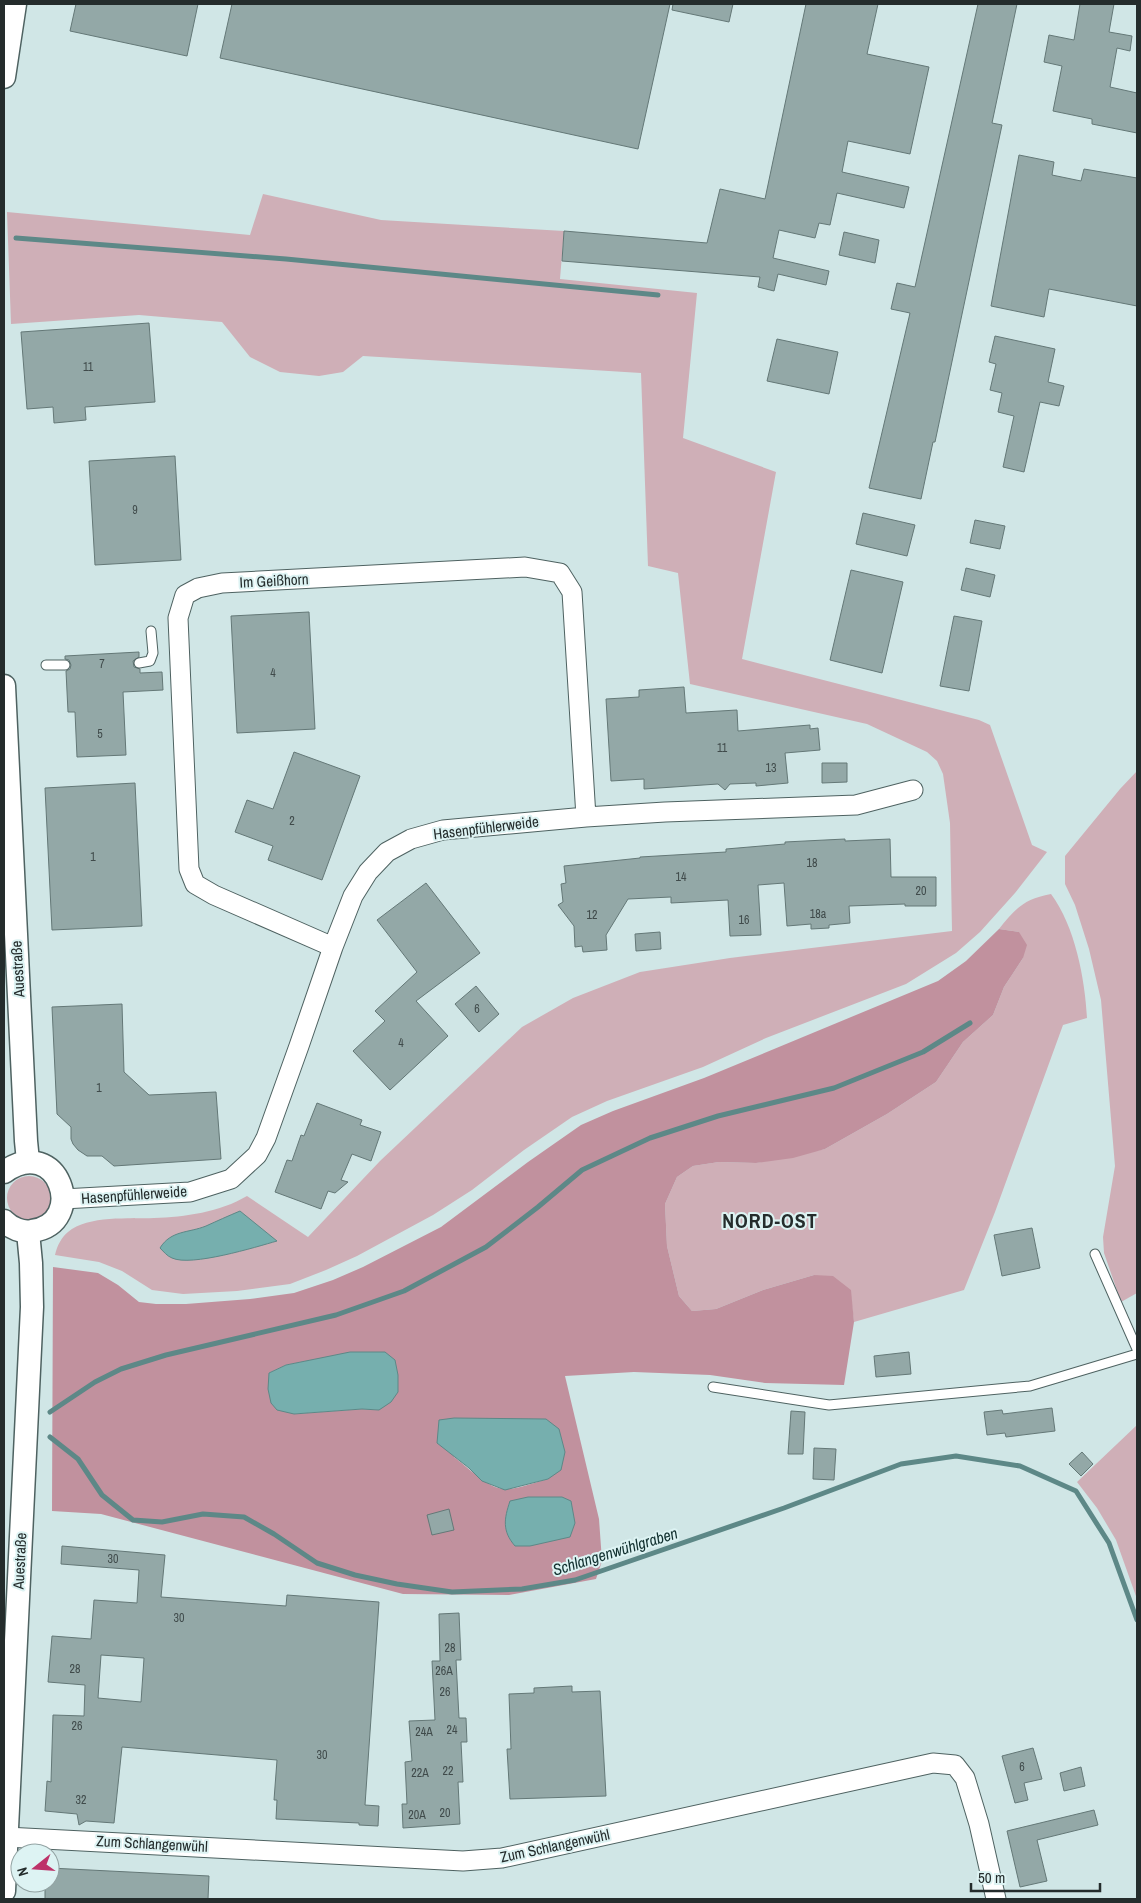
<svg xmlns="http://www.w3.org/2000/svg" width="1141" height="1903" font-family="'Archivo Narrow',sans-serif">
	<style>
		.green { fill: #cfafb7 }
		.forest { fill: #c1919e; fill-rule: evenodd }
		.water { fill: #76afae; stroke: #5d8887 }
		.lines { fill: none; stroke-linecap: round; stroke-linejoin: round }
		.stream { stroke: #5d8887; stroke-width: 5 }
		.building { fill: #93a8a7; stroke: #647877; fill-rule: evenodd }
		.service-casing { stroke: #4e6261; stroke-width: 11 }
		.minor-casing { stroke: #4e6261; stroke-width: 21 }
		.tertiary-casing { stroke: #4e6261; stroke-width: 25 }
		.service { stroke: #fff; stroke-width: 9 }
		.minor { stroke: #fff; stroke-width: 19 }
		.tertiary { stroke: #fff; stroke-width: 22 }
		.labels { text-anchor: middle; stroke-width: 4; stroke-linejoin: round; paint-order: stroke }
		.number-label { font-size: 12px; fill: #404b4b }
		.street-label { font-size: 15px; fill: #242c2c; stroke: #ddf3f3 }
		.water-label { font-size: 16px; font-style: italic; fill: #123130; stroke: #ddf3f3 }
		.district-label { font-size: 20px; font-weight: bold; letter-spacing: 1px; fill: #242c2c; stroke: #ddf3f3 }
	</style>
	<rect width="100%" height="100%" fill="#d0e6e6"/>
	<!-- green -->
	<path class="green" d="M 263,194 L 381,220 L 564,231 L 560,279 L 697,293 L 683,438 L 776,472 L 742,659 L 979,720 L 990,725 L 1032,845 L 1047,852 L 1015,893 L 980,932 L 956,953 L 906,984 L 766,1038 L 703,1067 L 607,1101 L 572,1117 L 524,1150 L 472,1190 L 433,1215 L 357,1256 L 326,1270 L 290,1284 L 237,1291 L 183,1294 L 152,1290 L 122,1271 L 99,1262 L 55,1255 C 57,1246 61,1238 68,1232 C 88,1215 130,1219 154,1218 C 185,1217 220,1212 247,1196 L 308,1237 L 380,1161 L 522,1027 L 573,998 L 640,972 L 730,958 L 952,931 L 950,823 L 943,774 L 937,761 L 927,752 L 867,724 L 690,684 L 678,573 L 648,566 L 641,373 L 363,356 L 343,372 L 319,376 L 280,372 L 250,357 L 222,322 L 139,315 L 11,324 L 7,212 L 250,235 Z
		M 1137,771 L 1137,1293 L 1121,1302 L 1104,1253 L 1103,1237 L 1115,1166 L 1101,1000 L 1089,949 L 1075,905 L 1065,884 L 1065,856 L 1120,789 Z
		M 1051,894 C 1075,926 1085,979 1087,1018 L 1063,1025 L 995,1212 L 964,1290 L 854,1322 L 850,1290 L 814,1275 L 763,1290 L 716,1309 L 692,1311 L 679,1296 L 667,1246 L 665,1204 L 677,1177 L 693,1166 L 719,1162 L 756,1163 L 825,1149 L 887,1114 L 936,1082 L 963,1042 L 993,1015 L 1004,987 L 1023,958 L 1019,932 L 999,929 C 1016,908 1024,899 1051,894 Z
		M7 1198a22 22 0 1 1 44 0a22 22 0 1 1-44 0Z
		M 1137,1425 L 1137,1599 L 1116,1540 L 1097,1508 L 1077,1482 Z"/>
	<!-- forest -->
	<path class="forest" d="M 999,929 L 1019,932 L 1027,945 L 1023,958 L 1004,987 L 993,1015 L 963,1042 L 936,1082 L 887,1114 L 825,1149 L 793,1158 L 756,1163 L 719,1162 L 693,1166 L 677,1177 L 665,1204 L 667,1246 L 679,1296 L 692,1311 L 716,1309 L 763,1290 L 814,1275 L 833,1276 L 851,1290 L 854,1322 L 844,1385 L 765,1383 L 710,1375 L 634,1372 L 565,1376 L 599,1519 L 602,1561 L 596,1579 L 509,1595 L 403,1594 L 101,1514 L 52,1511 L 53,1267 L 98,1273 L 118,1285 L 139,1302 L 156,1304 L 186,1304 L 250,1299 L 294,1293 L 333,1280 L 363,1267 L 441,1227 L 528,1162 L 581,1125 L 613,1111 L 704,1078 L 938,981 L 966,961 ZM 317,1359 L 379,1410 L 362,1409 L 294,1414 L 269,1373 L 286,1365 ZM 487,1419 L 546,1419 L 548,1479 C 535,1482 520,1489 506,1489 C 489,1490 468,1467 454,1457 Z"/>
	<!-- water -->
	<path class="water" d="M 240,1211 L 277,1241 C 256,1247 191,1267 172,1258 C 167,1256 164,1252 160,1248 C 171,1230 189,1233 206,1226 C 217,1221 228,1216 240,1211 Z
		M 350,1352 L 385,1352 L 395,1360 L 398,1375 L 398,1392 L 391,1402 L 379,1410 L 362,1409 L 294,1414 L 277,1410 L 271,1403 L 268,1389 L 269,1373 L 286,1365 Z
		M 454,1418 L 546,1419 L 559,1429 L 565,1452 L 561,1470 L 548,1479 L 505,1490 L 482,1481 L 469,1468 L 437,1443 L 439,1420 Z
		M 528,1497 L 562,1497 L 571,1501 L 575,1523 L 570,1537 L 530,1546 L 515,1546 C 502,1531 504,1519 510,1501 Z"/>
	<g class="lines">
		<!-- stream -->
		<path class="stream" d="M 16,238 L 286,259 L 658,295
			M 50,1412 L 95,1382 L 121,1369 L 166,1355 L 336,1315 L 404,1291 L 486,1247 L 538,1207 L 582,1170 L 650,1138 L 718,1116 L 834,1088 L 923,1052 L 970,1023
			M 50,1437 L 78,1459 L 102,1495 L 133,1520 L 162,1522 L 203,1514 L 244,1517 L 274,1534 L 317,1563 L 355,1575 L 397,1584 L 452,1592 L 522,1589 L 575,1580 L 784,1508 L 901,1464 L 956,1456 L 1020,1466 L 1076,1491 L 1109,1543 L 1137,1620"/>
	</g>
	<!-- building -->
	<path class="building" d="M 76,4 L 198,4 L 187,56 L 70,31 Z
		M 232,4 L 670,4 L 638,149 L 220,58 Z
		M 673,4 L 733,4 L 729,22 L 672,10 Z
		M 806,4 L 878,4 L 867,54 L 929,67 L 910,154 L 848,141 L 842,172 L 909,187 L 904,208 L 837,193 L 830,225 L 819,223 L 815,238 L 779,230 L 773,258 L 829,271 L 826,285 L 778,274 L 774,291 L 758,287 L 760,277 L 562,261 L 564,231 L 707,243 L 720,189 L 765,199 Z
		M 978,4 L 1017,4 L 992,123 L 1002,125 L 935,442 L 933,442 L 921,499 L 869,488 L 910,313 L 891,309 L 897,283 L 915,287 Z
		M 1080,4 L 1114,4 L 1109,32 L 1132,36 L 1130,51 L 1117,48 L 1110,87 L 1137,93 L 1137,133 L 1092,124 L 1092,119 L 1053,111 L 1062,66 L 1044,62 L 1049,35 L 1074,40 Z
		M 1019,155 L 1054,162 L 1052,175 L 1081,181 L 1084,169 L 1137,178 L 1137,306 L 1049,289 L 1044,317 L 991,306 Z
		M 844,232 L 879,240 L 875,263 L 839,255 Z
		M 149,323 L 155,402 L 85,407 L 86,420 L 54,423 L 53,407 L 27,409 L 21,332 Z
		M 995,336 L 1055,349 L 1048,382 L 1064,386 L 1059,406 L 1040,402 L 1024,472 L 1003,467 L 1014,416 L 998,412 L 1002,393 L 990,390 L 996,364 L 989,362 Z
		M 777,339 L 838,352 L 829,394 L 767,381 Z
		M 175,456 L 181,560 L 95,565 L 89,461 Z
		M 863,513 L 915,525 L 907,556 L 856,544 Z
		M 975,520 L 1005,526 L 1000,549 L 970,543 Z
		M 966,568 L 995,575 L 990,597 L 961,590 Z
		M 851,570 L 903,582 L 882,673 L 830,660 Z
		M 309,612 L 315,729 L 237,733 L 231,616 Z
		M 954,616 L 982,621 L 969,691 L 940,686 Z
		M 139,652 L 139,657 L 133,661 L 134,667 L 140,669 L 140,673 L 162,672 L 163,690 L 123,692 L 126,755 L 77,757 L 75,712 L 68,712 L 66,671 L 70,669 L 71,665 L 69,660 L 65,659 L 65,656 Z
		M 684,687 L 686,713 L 737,710 L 738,731 L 810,725 L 810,729 L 818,728 L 820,750 L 785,753 L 788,783 L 756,786 L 756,783 L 730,784 L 725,790 L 718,784 L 644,789 L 644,779 L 611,781 L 606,699 L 639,697 L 639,690 Z
		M 294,752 L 360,776 L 322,880 L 268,860 L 273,846 L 235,832 L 247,800 L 273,809 Z
		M 822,763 L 847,763 L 847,782 L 822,783 Z
		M 135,783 L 142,926 L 52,930 L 45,788 Z
		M 845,839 L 845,841 L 890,839 L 891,877 L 936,877 L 936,906 L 905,906 L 905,904 L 849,906 L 850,923 L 829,925 L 829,928 L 811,929 L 811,924 L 787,926 L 784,883 L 758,885 L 761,935 L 730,936 L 728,900 L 671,903 L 671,897 L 628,899 L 606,935 L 607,950 L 583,952 L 582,946 L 575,947 L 574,926 L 558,905 L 563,902 L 561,884 L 566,883 L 564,866 L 640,858 L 640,857 L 726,852 L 726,849 L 785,844 L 785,842 Z
		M 426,883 L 480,953 L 416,1001 L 448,1036 L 390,1090 L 353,1051 L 385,1021 L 375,1011 L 417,972 L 377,920 Z
		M 660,932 L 661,949 L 636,951 L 635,934 Z
		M 476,986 L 499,1014 L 479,1032 L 455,1004 Z
		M 122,1004 L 124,1072 L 149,1095 L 216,1092 L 221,1159 L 114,1166 L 102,1156 L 87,1156 L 78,1150 L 73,1144 L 71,1139 L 71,1127 L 57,1114 L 52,1007 Z
		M 317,1103 L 362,1120 L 360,1125 L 381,1132 L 371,1161 L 352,1154 L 341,1180 L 348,1182 L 335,1193 L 328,1191 L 321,1209 L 275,1192 L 287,1160 L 292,1161 L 301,1135 L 304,1136 Z
		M 1032,1228 L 1040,1268 L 1002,1276 L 994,1235 Z
		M 909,1352 L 911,1374 L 876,1377 L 874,1356 Z
		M 1052,1408 L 1055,1431 L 1006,1437 L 1005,1433 L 987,1435 L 984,1412 L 1002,1410 L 1003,1414 Z
		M 791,1411 L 805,1412 L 803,1454 L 788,1454 Z
		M 814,1448 L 836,1449 L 834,1480 L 813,1479 Z
		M 1082,1452 L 1093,1464 L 1081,1476 L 1069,1464 Z
		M 449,1509 L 454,1530 L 432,1535 L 427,1515 Z
		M 62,1546 L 165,1555 L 161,1597 L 286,1606 L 287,1595 L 379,1602 L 365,1805 L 379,1806 L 378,1826 L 359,1825 L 359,1823 L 276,1819 L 277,1800 L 274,1800 L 277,1760 L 122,1747 L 114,1823 L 86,1821 L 79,1825 L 77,1814 L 45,1811 L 47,1781 L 51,1782 L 53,1715 L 84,1716 L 85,1685 L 48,1682 L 52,1636 L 91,1639 L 94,1600 L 137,1603 L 139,1570 L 61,1564 ZM 101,1655 L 144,1658 L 141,1702 L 98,1698 Z
		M 459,1613 L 461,1660 L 456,1660 L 459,1718 L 466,1718 L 467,1742 L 461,1742 L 463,1782 L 458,1782 L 460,1824 L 403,1828 L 402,1804 L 407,1804 L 405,1762 L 412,1761 L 409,1721 L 435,1720 L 432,1661 L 440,1661 L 439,1614 Z
		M 572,1686 L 572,1692 L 600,1691 L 606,1796 L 510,1799 L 507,1749 L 511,1749 L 509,1694 L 534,1693 L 534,1688 Z
		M 1033,1748 L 1042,1779 L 1024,1783 L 1028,1800 L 1015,1803 L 1002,1756 Z
		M 1081,1767 L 1085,1786 L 1064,1791 L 1060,1773 Z
		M 1094,1810 L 1098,1825 L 1037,1840 L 1047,1881 L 1020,1887 L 1007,1831 Z
		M 50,1868 L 209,1876 L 208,1899 L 45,1899 L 45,1883 L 50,1883 Z"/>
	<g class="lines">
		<defs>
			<path id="service" d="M 139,663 L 150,661 L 153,653 L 151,631
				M 46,665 L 65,665
				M 1095,1254 L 1137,1349
				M 713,1387 L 829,1405 L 1030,1386 L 1137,1354"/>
			<path id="minor" d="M 333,947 L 214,895 L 195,884 L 189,869 L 178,618 L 185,595 L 198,588 L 222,583 L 525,567 L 560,573 L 572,592 L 586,817
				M 63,1199 L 190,1192 L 231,1179 L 257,1155 L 266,1138 L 299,1046 L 333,947 L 353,896 L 368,872 L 387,852 L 411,839 L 443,830 L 586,817 L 665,812 L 856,805 L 913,790
				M 6,1837 L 463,1861 L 502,1858 L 933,1763 L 955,1765 L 965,1778 L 979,1824 L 996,1899"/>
			<path id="tertiary" d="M 4,77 L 15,4
				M 4,686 L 26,1141 L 28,1161
				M 4,1172 C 58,1133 89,1223 32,1231 C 22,1233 11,1228 4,1221
				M 4,1891 L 32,1307 L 31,1263 L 28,1232"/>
		</defs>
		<!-- service casing -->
		<use href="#service" class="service-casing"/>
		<!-- minor casing -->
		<use href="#minor" class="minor-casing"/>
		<!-- tertiary casing -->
		<use href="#tertiary" class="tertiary-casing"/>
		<!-- service -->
		<use href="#service" class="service"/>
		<!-- minor -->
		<use href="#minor" class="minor"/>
		<!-- tertiary -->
		<use href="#tertiary" class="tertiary"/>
	</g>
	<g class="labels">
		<!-- number labels -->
		<g class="number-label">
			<text x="88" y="371">11</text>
			<text x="135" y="514">9</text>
			<text x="102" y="668">7</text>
			<text x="273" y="677">4</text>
			<text x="100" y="738">5</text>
			<text x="722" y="752">11</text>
			<text x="771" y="772">13</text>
			<text x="292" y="825">2</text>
			<text x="93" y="861">1</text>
			<text x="812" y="867">18</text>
			<text x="681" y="881">14</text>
			<text x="921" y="895">20</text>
			<text x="818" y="918">18a</text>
			<text x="592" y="919">12</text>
			<text x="744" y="924">16</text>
			<text x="477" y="1013">6</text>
			<text x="401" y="1047">4</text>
			<text x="99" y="1092">1</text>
			<text x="113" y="1563">30</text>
			<text x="179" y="1622">30</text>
			<text x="450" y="1652">28</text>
			<text x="75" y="1673">28</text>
			<text x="444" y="1675">26A</text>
			<text x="445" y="1696">26</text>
			<text x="77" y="1730">26</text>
			<text x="452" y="1734">24</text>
			<text x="424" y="1736">24A</text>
			<text x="322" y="1759">30</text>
			<text x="1022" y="1771">6</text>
			<text x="448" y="1775">22</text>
			<text x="420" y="1777">22A</text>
			<text x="81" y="1804">32</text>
			<text x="445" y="1817">20</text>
			<text x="417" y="1819">20A</text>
		</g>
		<!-- street labels -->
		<g class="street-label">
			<text transform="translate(274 581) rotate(-3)" y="5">Im Geißhorn</text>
			<text transform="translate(486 828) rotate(-7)" y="5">Hasenpfühlerweide</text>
			<text transform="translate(18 969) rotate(-93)" y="5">Auestraße</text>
			<text transform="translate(134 1195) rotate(-4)" y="5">Hasenpfühlerweide</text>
			<text transform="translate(20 1561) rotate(-87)" y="5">Auestraße</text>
			<text transform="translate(152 1844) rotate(3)" y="5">Zum Schlangenwühl</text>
			<text transform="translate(555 1846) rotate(-12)" y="5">Zum Schlangenwühl</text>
		</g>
		<!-- water labels -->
		<g class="water-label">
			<text transform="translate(615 1551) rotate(-17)" y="6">Schlangenwühlgraben</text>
		</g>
		<!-- district labels -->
		<g class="district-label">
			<text x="770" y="1228">NORD-OST</text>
		</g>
	</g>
	<!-- border -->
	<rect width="1141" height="1903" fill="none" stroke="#242c2c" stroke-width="10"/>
	<!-- north arrow -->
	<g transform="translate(35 1868) rotate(253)"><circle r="24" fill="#ddf3f3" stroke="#93a3a3"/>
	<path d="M0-4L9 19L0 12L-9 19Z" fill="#bd3269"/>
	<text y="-8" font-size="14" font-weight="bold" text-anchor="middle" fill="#242c2c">N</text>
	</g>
	<!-- scale -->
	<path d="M971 1883v8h129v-8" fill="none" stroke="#242c2c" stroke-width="2.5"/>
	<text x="978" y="1883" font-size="15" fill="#242c2c" stroke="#ddf3f3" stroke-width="4" paint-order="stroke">50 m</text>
</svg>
